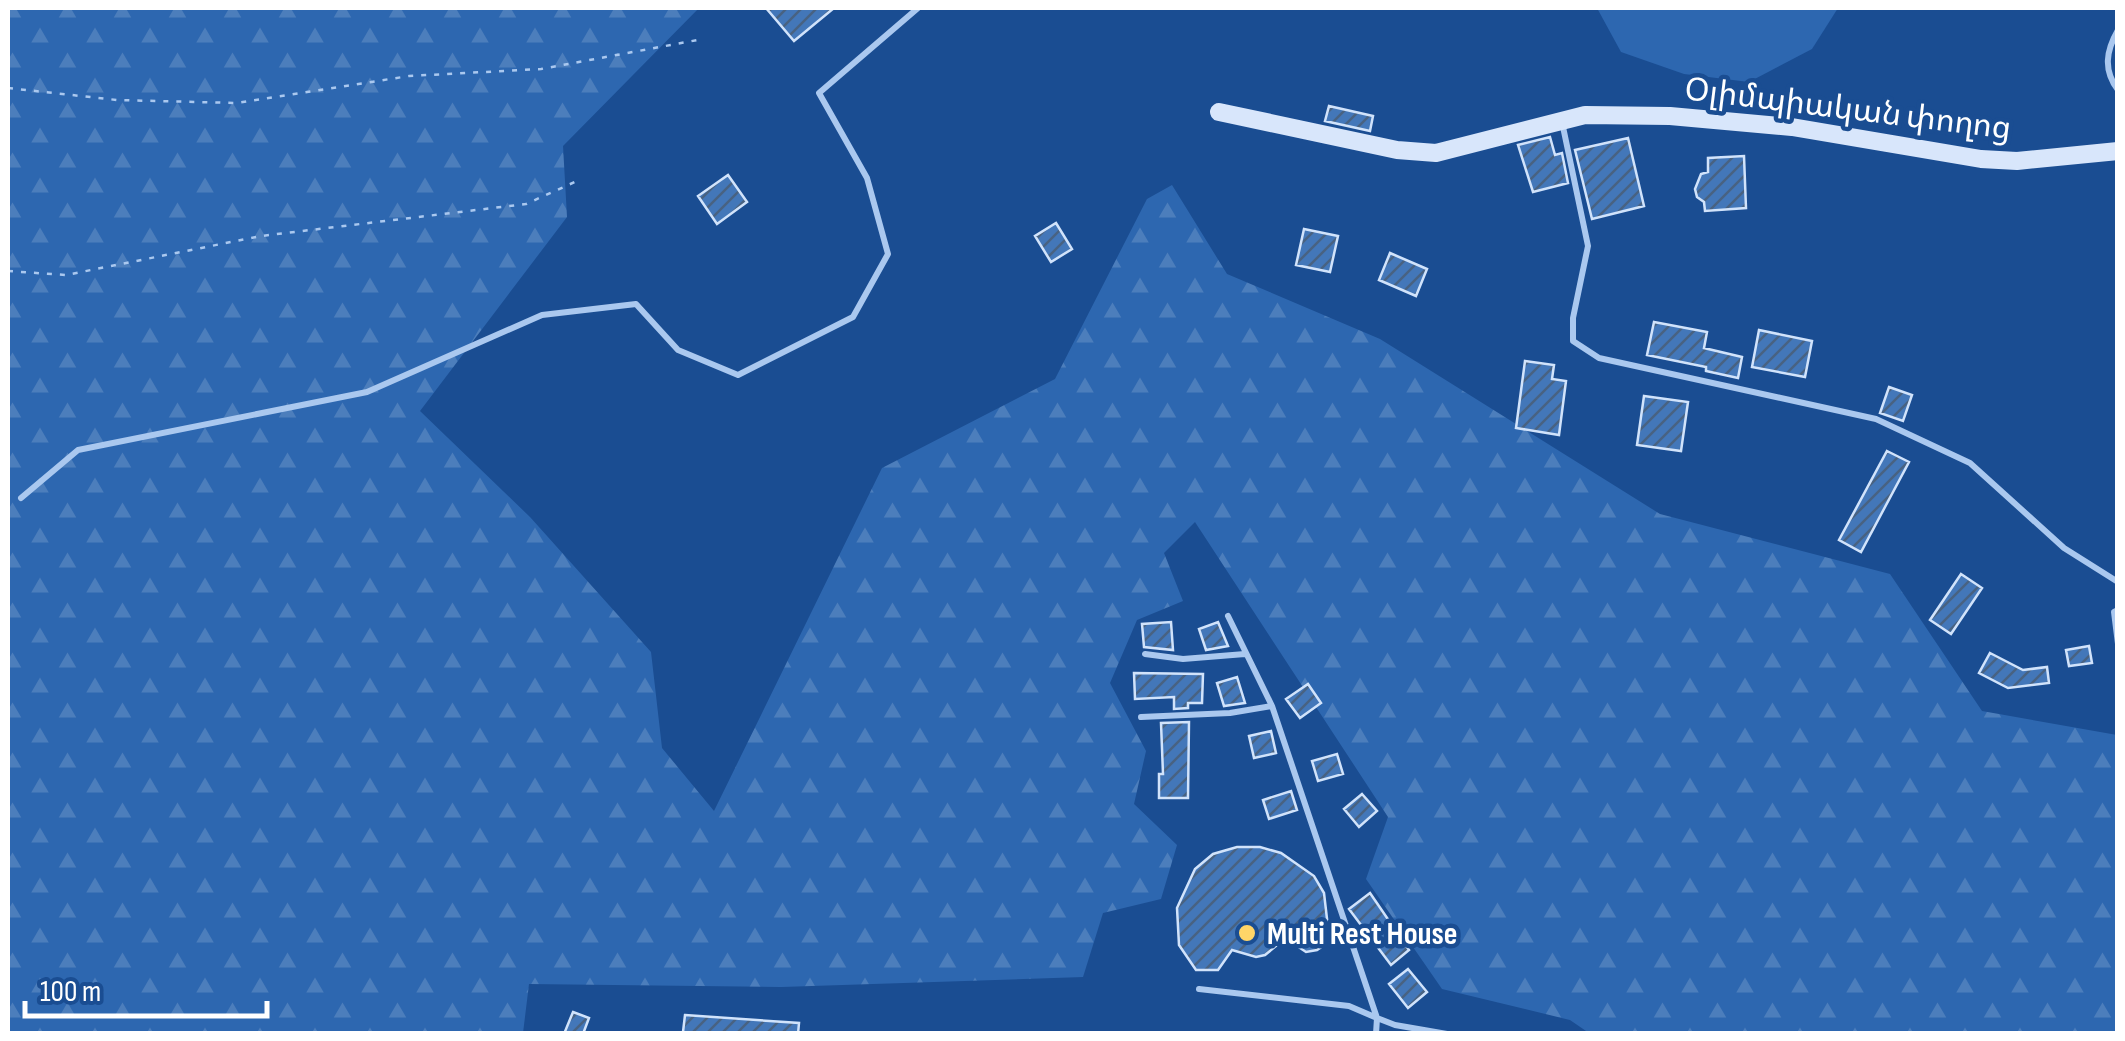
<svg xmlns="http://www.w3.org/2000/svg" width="2125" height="1041" font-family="'Sofia Sans Condensed','Noto Sans Armenian',sans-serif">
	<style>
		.forest { fill: url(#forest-firs) }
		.park { fill: #2d67b0 }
		.building { fill: url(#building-hatch); stroke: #d1e3fb; stroke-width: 2.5 }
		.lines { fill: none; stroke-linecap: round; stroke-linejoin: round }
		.path { stroke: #aac8ef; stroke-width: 2.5; stroke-dasharray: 5 8; stroke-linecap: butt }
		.lane { stroke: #aac8ef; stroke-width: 6 }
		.secondary { stroke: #d8e6fb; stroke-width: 18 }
		.poi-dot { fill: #ffd568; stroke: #1a4d92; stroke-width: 4 }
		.labels { text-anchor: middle; stroke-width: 9; stroke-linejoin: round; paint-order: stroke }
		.street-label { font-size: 32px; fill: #fff; stroke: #1a4d92 }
		.poi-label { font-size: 32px; font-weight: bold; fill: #fff; stroke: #1a4d92; text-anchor: start }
	</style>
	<defs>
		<pattern id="forest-firs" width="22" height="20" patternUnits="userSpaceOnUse" patternTransform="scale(2.5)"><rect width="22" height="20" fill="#2d67b0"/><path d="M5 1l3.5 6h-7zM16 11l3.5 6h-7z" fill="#4c7ebc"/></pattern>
		<pattern id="building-hatch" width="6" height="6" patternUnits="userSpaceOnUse" patternTransform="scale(2.5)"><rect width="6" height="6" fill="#4377b9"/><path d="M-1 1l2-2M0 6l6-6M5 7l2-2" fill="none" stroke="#486282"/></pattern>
	</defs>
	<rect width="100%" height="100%" fill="#1a4d92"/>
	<!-- forest -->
	<path class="forest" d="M 8,8 L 699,8 L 563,146 L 567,217 L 420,411 L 530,517 L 651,652 L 662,748 L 714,811 L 882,468 L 1055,379 L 1147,199 L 1172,185 L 1227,274 L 1380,339 L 1660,514 L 1890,574 L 1982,711 L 2117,735 L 2117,1033 L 1589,1033 L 1570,1020 L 1442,989 L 1366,879 L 1388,817 L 1195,522 L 1164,553 L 1183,601 L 1137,620 L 1110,683 L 1146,751 L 1134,804 L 1177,845 L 1161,899 L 1103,913 L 1083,977 L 781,987 L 529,984 L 523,1033 L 8,1033 Z"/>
	<!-- park -->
	<path class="park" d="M 1597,8 L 1838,8 L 1812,49 L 1749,82 L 1684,74 L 1621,52 Z"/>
	<!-- building -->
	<path class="building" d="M 766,8 L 834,8 L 794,41 Z
		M 1329,106 L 1373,116 L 1370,131 L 1325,121 Z
		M 1550,137 L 1555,155 L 1562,153 L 1568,183 L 1533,192 L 1518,145 Z
		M 1628,138 L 1644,206 L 1592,219 L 1575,150 Z
		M 1744,156 L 1746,208 L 1705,211 L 1704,202 L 1697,197 L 1695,189 L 1701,174 L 1708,172 L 1708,158 Z
		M 728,175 L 747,202 L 717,224 L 698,196 Z
		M 1056,223 L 1072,249 L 1051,262 L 1035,236 Z
		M 1304,229 L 1338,236 L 1330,272 L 1296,265 Z
		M 1390,253 L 1427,269 L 1416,296 L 1379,280 Z
		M 1654,322 L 1707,332 L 1704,348 L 1742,357 L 1738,378 L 1706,371 L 1706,367 L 1647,355 Z
		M 1759,330 L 1812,341 L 1805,377 L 1752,367 Z
		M 1525,361 L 1554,365 L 1552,379 L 1566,381 L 1559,435 L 1516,428 Z
		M 1889,387 L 1912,395 L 1903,421 L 1880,413 Z
		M 1644,396 L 1688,402 L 1681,451 L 1637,445 Z
		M 1887,451 L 1909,462 L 1861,552 L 1839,540 Z
		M 1961,574 L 1982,588 L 1951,634 L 1930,620 Z
		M 1171,622 L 1173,650 L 1144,647 L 1142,624 Z
		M 1218,622 L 1228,646 L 1206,650 L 1199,629 Z
		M 2089,646 L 2092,663 L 2069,666 L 2066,650 Z
		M 1990,653 L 2023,670 L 2047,667 L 2049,683 L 2008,688 L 1979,673 Z
		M 1134,673 L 1203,674 L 1202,703 L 1188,703 L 1188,708 L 1174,709 L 1174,697 L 1135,699 Z
		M 1237,677 L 1245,703 L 1224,706 L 1217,683 Z
		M 1308,684 L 1321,703 L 1300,718 L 1286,699 Z
		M 1189,722 L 1188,798 L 1159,798 L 1159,774 L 1163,774 L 1161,723 Z
		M 1271,731 L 1276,753 L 1254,758 L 1249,736 Z
		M 1337,754 L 1343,774 L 1318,781 L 1312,761 Z
		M 1291,791 L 1297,810 L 1269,819 L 1263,800 Z
		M 1362,794 L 1377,811 L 1359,827 L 1344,809 Z
		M 1237,847 L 1260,847 L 1281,853 L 1314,876 L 1324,893 L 1329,936 L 1326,944 L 1317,950 L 1306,952 L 1297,946 L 1289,927 L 1276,946 L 1265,955 L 1256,957 L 1232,950 L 1218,970 L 1196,970 L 1179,945 L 1177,908 L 1195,869 L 1213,854 Z
		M 1370,893 L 1409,950 L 1391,965 L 1349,909 Z
		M 1408,969 L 1427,992 L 1408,1008 L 1389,984 Z
		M 573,1012 L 589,1018 L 583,1034 L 564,1034 Z
		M 685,1015 L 799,1023 L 798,1034 L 683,1032 Z"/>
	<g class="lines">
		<!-- path -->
		<path class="path" d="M 8,88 L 117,100 L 237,103 L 409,76 L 541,69 L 703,39
			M 8,271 L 66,275 L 261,236 L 526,204 L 577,181"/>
		<!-- lane -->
		<path class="lane" d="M 2118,30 C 2106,51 2103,70 2118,90
			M 1562,122 L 1588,246 L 1573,318 L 1573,341 L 1599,358 L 1876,419 L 1970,463 L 2064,548 L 2118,582
			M 21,498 L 78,450 L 367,392 L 542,315 L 636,304 L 678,350 L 738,375 L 853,317 L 888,254 L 867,178 L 819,93 L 918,8
			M 2118,610 L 2114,612 L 2118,644
			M 1228,616 L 1272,706 L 1377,1018 L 1395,1025 L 1447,1034
			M 1145,654 L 1183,659 L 1245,654
			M 1141,717 L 1230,713 L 1272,706
			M 1199,989 L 1349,1006 L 1377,1018 L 1376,1034"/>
		<!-- secondary -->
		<path class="secondary" d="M 1219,112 L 1397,150 L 1436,153 L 1585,115 L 1670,116 L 1792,127 L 1981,159 L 2017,161 L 2118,151"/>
	</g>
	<!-- markers -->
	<circle class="poi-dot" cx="1247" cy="933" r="10"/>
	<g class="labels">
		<!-- street labels -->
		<g class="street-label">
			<text transform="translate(1848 108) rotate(7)" y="11">Օլիմպիական փողոց</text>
		</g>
		<!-- poi labels -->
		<g class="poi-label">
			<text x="1267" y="944">Multi Rest House</text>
		</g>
	</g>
	<!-- border -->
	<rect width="2125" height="1041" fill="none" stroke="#ffffff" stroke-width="20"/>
	<!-- scale -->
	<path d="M25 1001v15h242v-15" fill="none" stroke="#ffffff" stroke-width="5"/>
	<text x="40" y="1001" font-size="30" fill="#ffffff" stroke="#1a4d92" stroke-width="8" paint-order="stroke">100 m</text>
</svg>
